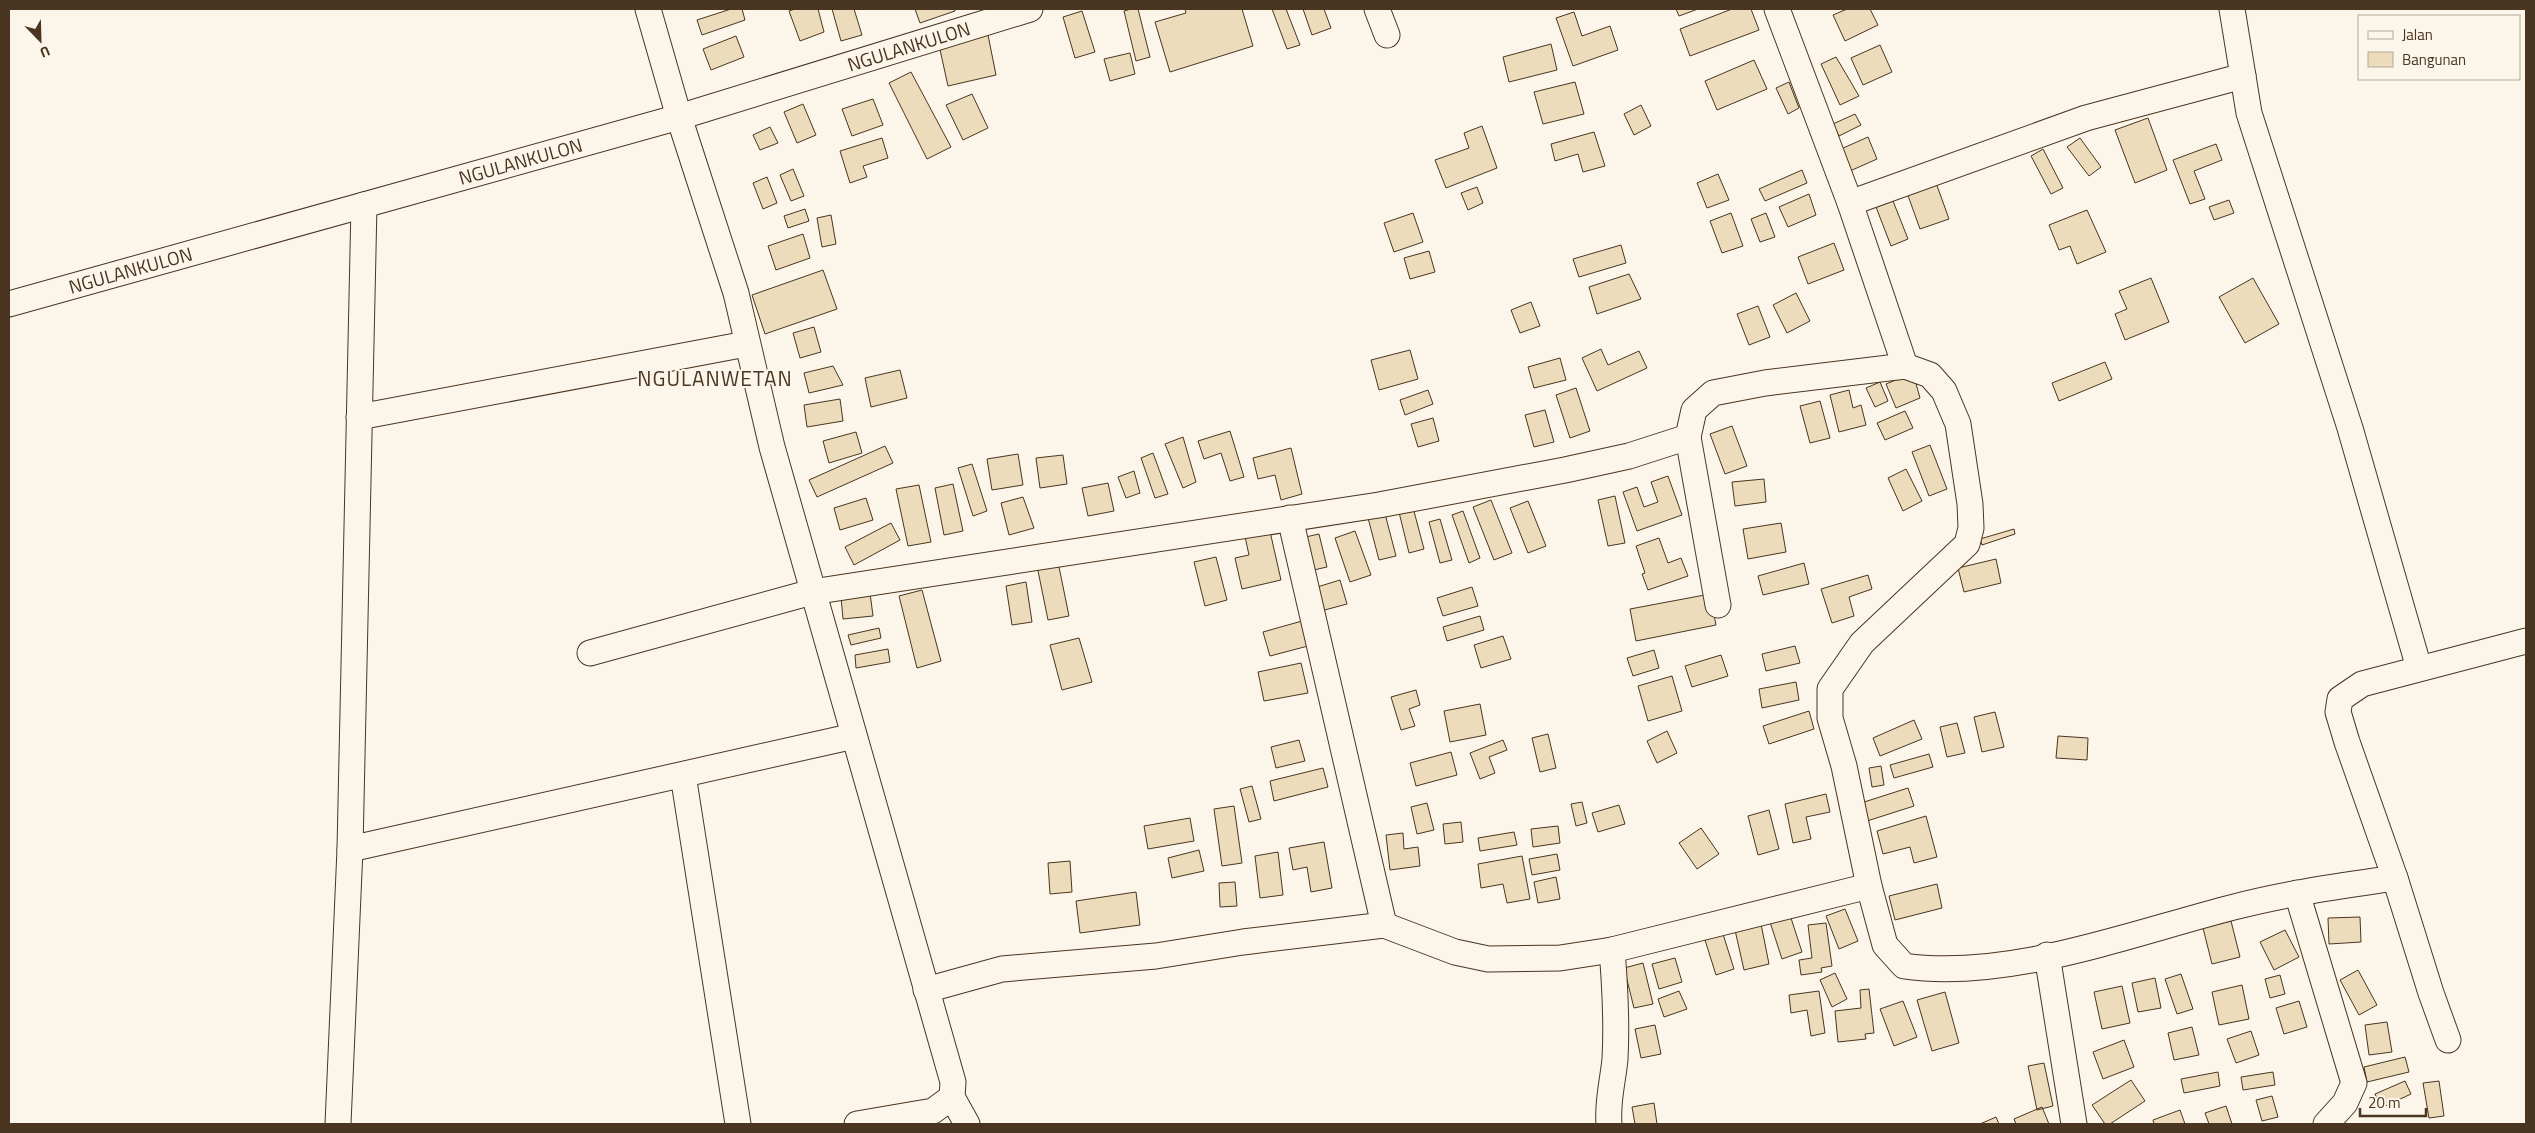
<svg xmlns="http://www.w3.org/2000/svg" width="2535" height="1133" font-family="'Titillium Web',sans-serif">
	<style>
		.building { fill: #ecdcbc; stroke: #4a3520 }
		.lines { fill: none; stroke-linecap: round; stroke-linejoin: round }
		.minor-casing { stroke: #4a3520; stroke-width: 27 }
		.minor { stroke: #fbf6e9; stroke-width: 25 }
		.labels { text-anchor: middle; stroke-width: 4; stroke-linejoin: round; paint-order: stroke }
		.street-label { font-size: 19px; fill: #4a3520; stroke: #fbf6e9 }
		.quarter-label { font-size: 21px; letter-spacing: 1px; fill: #4a3520; stroke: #fbf6e9 }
	</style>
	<rect width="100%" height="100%" fill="#fbf6e9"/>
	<!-- building -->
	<path class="building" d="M 731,9 L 742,9 L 745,20 L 702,35 L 697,20 Z
		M 795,9 L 818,9 L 824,32 L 800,41 L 789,11 Z
		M 832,9 L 854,9 L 862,35 L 841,41 Z
		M 915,9 L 955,9 L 955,11 L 920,23 Z
		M 1131,9 L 1138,9 L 1150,57 L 1136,61 L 1124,11 Z
		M 1185,9 L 1242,9 L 1253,46 L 1170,72 L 1155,22 L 1186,13 Z
		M 1272,9 L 1286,9 L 1300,45 L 1287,49 Z
		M 1303,9 L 1324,9 L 1331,28 L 1312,35 Z
		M 1676,9 L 1698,9 L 1679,16 Z
		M 1732,9 L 1751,9 L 1759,30 L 1690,56 L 1680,29 Z
		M 1847,9 L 1870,9 L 1878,25 L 1845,41 L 1833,15 Z
		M 1082,11 L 1095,52 L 1075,58 L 1063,17 Z
		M 1574,12 L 1582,36 L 1610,26 L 1618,50 L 1573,66 L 1556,18 Z
		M 988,35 L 996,75 L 948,86 L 939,45 Z
		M 736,36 L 744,57 L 711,70 L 703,49 Z
		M 1551,44 L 1557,70 L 1509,82 L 1503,57 Z
		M 1880,45 L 1892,72 L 1863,85 L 1851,58 Z
		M 1130,53 L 1135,74 L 1110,81 L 1104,59 Z
		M 1836,57 L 1859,96 L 1840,105 L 1821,64 Z
		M 1754,60 L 1767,89 L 1717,110 L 1705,81 Z
		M 911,72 L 951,147 L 927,159 L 889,83 Z
		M 1575,82 L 1584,114 L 1543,124 L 1534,92 Z
		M 1789,82 L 1799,108 L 1788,114 L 1776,88 Z
		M 972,94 L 988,128 L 963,140 L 946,105 Z
		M 873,99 L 883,125 L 852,136 L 842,109 Z
		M 803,104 L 816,135 L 797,143 L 784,112 Z
		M 1641,105 L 1651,126 L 1634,135 L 1624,114 Z
		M 1855,114 L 1861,125 L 1839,136 L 1833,124 Z
		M 2148,118 L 2167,170 L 2135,183 L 2115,130 Z
		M 1482,126 L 1497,168 L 1446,188 L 1435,160 L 1469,148 L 1464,133 Z
		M 770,127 L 778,143 L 760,150 L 753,135 Z
		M 1594,132 L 1605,166 L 1583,172 L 1578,154 L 1555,161 L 1551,144 Z
		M 1868,137 L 1877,159 L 1841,175 L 1832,153 Z
		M 882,138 L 888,158 L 863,166 L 867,177 L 850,183 L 840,151 Z
		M 2080,138 L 2101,167 L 2089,176 L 2067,147 Z
		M 2216,144 L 2222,160 L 2194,171 L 2205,199 L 2190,204 L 2173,160 Z
		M 2043,149 L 2063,188 L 2051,194 L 2031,156 Z
		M 793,169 L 804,196 L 791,201 L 780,175 Z
		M 1802,170 L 1807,183 L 1765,201 L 1759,189 Z
		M 1718,174 L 1729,200 L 1707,208 L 1697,183 Z
		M 767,177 L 777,203 L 763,209 L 753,183 Z
		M 1935,180 L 1949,219 L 1920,229 L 1906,190 Z
		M 1477,187 L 1483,203 L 1468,210 L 1461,193 Z
		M 1809,194 L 1816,215 L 1788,227 L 1779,207 Z
		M 2229,200 L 2234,213 L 2214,220 L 2209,207 Z
		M 1893,201 L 1908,239 L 1891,246 L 1876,207 Z
		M 805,209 L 809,221 L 788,228 L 784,216 Z
		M 2087,210 L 2106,252 L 2077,264 L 2070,246 L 2059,250 L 2049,225 Z
		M 1413,213 L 1423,242 L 1394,252 L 1384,223 Z
		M 1731,213 L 1743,246 L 1722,253 L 1710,221 Z
		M 1766,213 L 1775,237 L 1760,242 L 1751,219 Z
		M 831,215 L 836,244 L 822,247 L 817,218 Z
		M 803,234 L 810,258 L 776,270 L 768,246 Z
		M 1834,243 L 1844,270 L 1808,284 L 1798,257 Z
		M 1621,245 L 1626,263 L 1579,277 L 1573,259 Z
		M 1429,251 L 1435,272 L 1410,279 L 1404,258 Z
		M 823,270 L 837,309 L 765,334 L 752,295 Z
		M 1629,274 L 1641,299 L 1597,314 L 1589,287 Z
		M 2151,278 L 2169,322 L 2125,340 L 2115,314 L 2127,309 L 2119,291 Z
		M 2253,278 L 2279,324 L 2245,343 L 2219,297 Z
		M 1796,293 L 1810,321 L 1787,333 L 1773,305 Z
		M 1531,302 L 1540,326 L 1520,333 L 1511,310 Z
		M 1758,306 L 1770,337 L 1749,345 L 1737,314 Z
		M 814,327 L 821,352 L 800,358 L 793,333 Z
		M 1601,349 L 1608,365 L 1639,351 L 1647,368 L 1597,391 L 1582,358 Z
		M 1410,350 L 1418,379 L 1379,390 L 1371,360 Z
		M 1560,358 L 1566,380 L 1534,388 L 1528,367 Z
		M 2105,362 L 2112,379 L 2059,401 L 2052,383 Z
		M 833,366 L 843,385 L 809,393 L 804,373 Z
		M 900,370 L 907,398 L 871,407 L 865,378 Z
		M 1913,373 L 1920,398 L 1896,408 L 1886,384 Z
		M 1880,382 L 1888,401 L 1875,407 L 1866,388 Z
		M 1576,388 L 1590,431 L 1570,438 L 1556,395 Z
		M 1428,390 L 1433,404 L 1405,415 L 1400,400 Z
		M 1849,390 L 1853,408 L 1861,405 L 1866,425 L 1839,432 L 1830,395 Z
		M 840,399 L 843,421 L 807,427 L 804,405 Z
		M 1820,401 L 1830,438 L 1810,443 L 1800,406 Z
		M 1545,410 L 1554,442 L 1534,447 L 1525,415 Z
		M 1905,411 L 1913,428 L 1885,440 L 1877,423 Z
		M 1433,418 L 1439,441 L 1418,447 L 1411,424 Z
		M 1732,426 L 1747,466 L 1725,474 L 1710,434 Z
		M 1230,431 L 1244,477 L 1230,481 L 1221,453 L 1204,459 L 1198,441 Z
		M 856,432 L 862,453 L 829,463 L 823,441 Z
		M 1183,437 L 1196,482 L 1183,488 L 1165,444 Z
		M 1930,445 L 1947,489 L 1929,496 L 1912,452 Z
		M 885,446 L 893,463 L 817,497 L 809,480 Z
		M 1291,448 L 1302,494 L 1281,500 L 1275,475 L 1258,479 L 1253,458 Z
		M 1153,453 L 1168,494 L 1155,498 L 1141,458 Z
		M 1018,454 L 1023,485 L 992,490 L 987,459 Z
		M 1063,455 L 1067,484 L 1040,488 L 1036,458 Z
		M 972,464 L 987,511 L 973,516 L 958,468 Z
		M 1906,469 L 1922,501 L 1903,511 L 1888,478 Z
		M 1134,471 L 1140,493 L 1126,498 L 1118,477 Z
		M 1668,476 L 1682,515 L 1637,531 L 1623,492 L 1637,487 L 1644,507 L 1658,502 L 1651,482 Z
		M 1764,479 L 1766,502 L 1735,506 L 1732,482 Z
		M 1108,483 L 1114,511 L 1088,516 L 1082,488 Z
		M 953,484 L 963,531 L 944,535 L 935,488 Z
		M 919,485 L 931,542 L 908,546 L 896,489 Z
		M 1615,496 L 1625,543 L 1608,546 L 1598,500 Z
		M 1023,497 L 1034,528 L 1009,535 L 1001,503 Z
		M 866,498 L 873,520 L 840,530 L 834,508 Z
		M 1411,500 L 1424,549 L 1409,553 L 1397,504 Z
		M 1491,500 L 1512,553 L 1494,560 L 1473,507 Z
		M 1528,501 L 1546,546 L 1528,553 L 1510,508 Z
		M 1384,510 L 1396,556 L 1379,560 L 1367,514 Z
		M 1463,511 L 1480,558 L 1469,563 L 1452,515 Z
		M 1440,519 L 1452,560 L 1440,563 L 1429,522 Z
		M 891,523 L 900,540 L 854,565 L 845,547 Z
		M 1781,523 L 1786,552 L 1748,559 L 1743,529 Z
		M 1269,527 L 1281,580 L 1242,589 L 1235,558 L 1249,555 L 1244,532 Z
		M 2014,529 L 2015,534 L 1982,545 L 1980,539 Z
		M 1355,531 L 1371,575 L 1350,582 L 1335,538 Z
		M 1319,534 L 1327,567 L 1309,571 L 1301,538 Z
		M 1659,538 L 1668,563 L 1681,558 L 1688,576 L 1648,590 L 1642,574 L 1645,573 L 1636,546 Z
		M 1057,557 L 1069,616 L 1048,620 L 1036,561 Z
		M 1216,557 L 1227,600 L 1205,606 L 1194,562 Z
		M 1996,559 L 2001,583 L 1964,592 L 1958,568 Z
		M 1804,563 L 1809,584 L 1763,595 L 1758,576 Z
		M 1868,575 L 1872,589 L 1849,597 L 1854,616 L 1832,623 L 1821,589 Z
		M 1340,580 L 1347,604 L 1321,611 L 1314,588 Z
		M 1026,582 L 1032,622 L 1012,625 L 1006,586 Z
		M 1472,587 L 1478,606 L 1443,616 L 1437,598 Z
		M 922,590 L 941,661 L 917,668 L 899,596 Z
		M 870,593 L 873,616 L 843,619 L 841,597 Z
		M 1710,594 L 1716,625 L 1636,641 L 1630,609 Z
		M 1480,616 L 1484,630 L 1447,641 L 1443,627 Z
		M 1302,621 L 1308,646 L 1270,656 L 1263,632 Z
		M 879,628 L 881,638 L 851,645 L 848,635 Z
		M 1503,636 L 1511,659 L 1481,668 L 1474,645 Z
		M 1079,638 L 1092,682 L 1062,690 L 1050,645 Z
		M 1795,646 L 1800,663 L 1766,671 L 1762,654 Z
		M 888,649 L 890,662 L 856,668 L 855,655 Z
		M 1654,650 L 1659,668 L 1633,676 L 1627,658 Z
		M 1721,655 L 1728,676 L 1692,687 L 1685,666 Z
		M 1301,663 L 1308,693 L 1264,701 L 1258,672 Z
		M 1672,676 L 1682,711 L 1648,721 L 1638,686 Z
		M 1796,682 L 1799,700 L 1762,708 L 1759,689 Z
		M 1416,690 L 1420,705 L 1409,709 L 1415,726 L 1401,730 L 1391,697 Z
		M 1480,704 L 1486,735 L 1450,742 L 1444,711 Z
		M 1809,711 L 1814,729 L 1769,744 L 1763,726 Z
		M 1995,712 L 2004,747 L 1982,752 L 1974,717 Z
		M 1914,720 L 1922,739 L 1880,756 L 1873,738 Z
		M 1957,723 L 1965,753 L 1947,757 L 1940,727 Z
		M 1667,731 L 1677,753 L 1657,763 L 1647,741 Z
		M 1548,734 L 1556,768 L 1540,772 L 1532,738 Z
		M 2058,736 L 2088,738 L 2087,760 L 2056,758 Z
		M 1299,740 L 1305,761 L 1276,768 L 1271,747 Z
		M 1503,740 L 1507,750 L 1489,757 L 1495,773 L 1480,779 L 1470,753 Z
		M 1451,752 L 1457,775 L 1416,786 L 1410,763 Z
		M 1929,754 L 1933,767 L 1894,778 L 1890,765 Z
		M 1881,766 L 1884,785 L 1872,787 L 1869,768 Z
		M 1323,768 L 1328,787 L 1274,801 L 1270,781 Z
		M 1252,786 L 1261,819 L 1249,822 L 1240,789 Z
		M 1908,788 L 1914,806 L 1867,821 L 1861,803 Z
		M 1826,794 L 1830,812 L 1806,817 L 1811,839 L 1793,843 L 1785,804 Z
		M 1582,802 L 1587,823 L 1576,826 L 1571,804 Z
		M 1427,803 L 1434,830 L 1417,834 L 1411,807 Z
		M 1619,805 L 1625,824 L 1598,832 L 1592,813 Z
		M 1234,806 L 1242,863 L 1222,866 L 1214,809 Z
		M 1769,810 L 1779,849 L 1758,855 L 1748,816 Z
		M 1926,816 L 1937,857 L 1914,863 L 1910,847 L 1883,854 L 1877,831 Z
		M 1190,818 L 1194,841 L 1148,849 L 1144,826 Z
		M 1461,822 L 1463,842 L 1445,844 L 1443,824 Z
		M 1558,826 L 1560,843 L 1533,847 L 1531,829 Z
		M 1701,828 L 1719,854 L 1697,869 L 1679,843 Z
		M 1514,832 L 1517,845 L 1480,851 L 1478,838 Z
		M 1403,833 L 1404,849 L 1418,847 L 1420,866 L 1390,870 L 1386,835 Z
		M 1324,842 L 1332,888 L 1311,892 L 1307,867 L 1293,870 L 1289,848 Z
		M 1199,850 L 1204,871 L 1172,878 L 1168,858 Z
		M 1278,852 L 1283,895 L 1260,898 L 1255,856 Z
		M 1557,854 L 1560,870 L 1532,875 L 1529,859 Z
		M 1522,856 L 1530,899 L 1507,903 L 1503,884 L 1481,888 L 1478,864 Z
		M 1070,861 L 1072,892 L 1050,894 L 1048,863 Z
		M 1556,877 L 1560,899 L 1538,903 L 1534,882 Z
		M 1235,882 L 1237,906 L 1220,907 L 1219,883 Z
		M 1937,884 L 1942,908 L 1895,920 L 1889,896 Z
		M 1136,892 L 1140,925 L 1080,933 L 1076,901 Z
		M 1845,909 L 1858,941 L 1839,949 L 1826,916 Z
		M 1790,915 L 1802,952 L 1782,959 L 1770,922 Z
		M 2360,917 L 2361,942 L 2329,944 L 2328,918 Z
		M 2231,921 L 2240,957 L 2212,964 L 2203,928 Z
		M 1826,923 L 1832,966 L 1821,968 L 1822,972 L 1801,975 L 1799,960 L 1812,958 L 1808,925 Z
		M 1761,924 L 1769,964 L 1744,970 L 1735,930 Z
		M 2285,930 L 2299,957 L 2274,970 L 2260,942 Z
		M 1723,934 L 1734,969 L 1716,975 L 1705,940 Z
		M 1675,958 L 1682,982 L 1659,989 L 1652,964 Z
		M 1643,963 L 1653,1004 L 1634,1008 L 1624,968 Z
		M 2358,970 L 2377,1005 L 2359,1015 L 2340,980 Z
		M 1835,973 L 1847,999 L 1832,1007 L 1820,980 Z
		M 2181,974 L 2193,1009 L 2177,1014 L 2165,979 Z
		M 2280,975 L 2285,994 L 2270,998 L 2265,979 Z
		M 2155,978 L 2161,1008 L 2138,1012 L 2132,983 Z
		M 2242,985 L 2249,1019 L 2219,1025 L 2212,992 Z
		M 2122,986 L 2130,1023 L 2102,1029 L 2094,992 Z
		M 1869,989 L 1874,1033 L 1865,1034 L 1866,1039 L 1838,1042 L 1835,1011 L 1861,1008 L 1860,990 Z
		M 1679,991 L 1687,1009 L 1664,1017 L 1658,999 Z
		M 1819,991 L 1825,1033 L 1811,1036 L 1807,1010 L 1791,1013 L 1789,995 Z
		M 1945,992 L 1959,1043 L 1932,1051 L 1917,1000 Z
		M 1903,1001 L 1917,1037 L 1894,1046 L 1880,1009 Z
		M 2299,1001 L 2307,1027 L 2284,1034 L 2276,1008 Z
		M 2387,1022 L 2392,1052 L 2369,1055 L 2365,1025 Z
		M 1655,1025 L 1661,1054 L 1641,1058 L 1635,1029 Z
		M 2192,1027 L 2199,1055 L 2174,1060 L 2168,1033 Z
		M 2251,1031 L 2259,1055 L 2236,1063 L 2227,1039 Z
		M 2124,1040 L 2134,1067 L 2103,1079 L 2093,1052 Z
		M 2405,1057 L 2409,1072 L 2367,1082 L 2364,1067 Z
		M 2044,1063 L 2053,1106 L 2037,1110 L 2028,1066 Z
		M 2218,1072 L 2220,1086 L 2184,1093 L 2181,1079 Z
		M 2273,1072 L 2275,1085 L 2243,1090 L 2241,1077 Z
		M 2131,1080 L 2145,1101 L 2110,1124 L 2105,1124 L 2092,1105 Z
		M 2405,1081 L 2411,1094 L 2381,1108 L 2375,1094 Z
		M 2439,1081 L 2444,1116 L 2429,1118 L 2423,1083 Z
		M 2272,1096 L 2278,1117 L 2262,1121 L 2256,1100 Z
		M 1654,1103 L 1657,1124 L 1635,1124 L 1632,1107 Z
		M 2226,1106 L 2232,1124 L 2209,1124 L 2205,1113 Z
		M 2042,1107 L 2049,1124 L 2016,1124 L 2014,1119 Z
		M 2180,1110 L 2185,1124 L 2154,1124 L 2153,1120 Z
		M 1996,1117 L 1999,1124 L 1980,1124 Z"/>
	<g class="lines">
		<defs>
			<g id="minor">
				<path d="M 648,9 L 679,117 L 736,293 L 772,447 L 953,1082 L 952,1097 L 933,1111 L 857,1124"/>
				<path d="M 1377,9 L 1387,35"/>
				<path d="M 1777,9 L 1850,203 L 1905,366"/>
				<path d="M 2232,9 L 2249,113 L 2350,428 L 2419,668"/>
				<path d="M 1850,203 L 2086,118 L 2243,76"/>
				<path id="s1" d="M 9,304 L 679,117 L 1030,9"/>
				<path d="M 359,417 L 746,344"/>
				<path d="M 1688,437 L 1718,605"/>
				<path d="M 1290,518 L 1384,925"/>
				<path d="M 590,653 L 812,592 L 1379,505 L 1565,470 L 1629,456 L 1688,437 L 1694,410 L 1713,393 L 1765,383 L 1905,366 L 1930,375 L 1944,391 L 1958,424 L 1970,504 L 1971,528 L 1967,544 L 1862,643 L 1830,689 L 1830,718 L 1844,766 L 1869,886 L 1885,945 L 1904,966 C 2009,981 2132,933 2234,907 C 2287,893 2341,886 2395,878"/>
				<path d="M 683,775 L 738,1124"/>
				<path d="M 350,849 L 364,205"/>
				<path d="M 2297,893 L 2354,1083 L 2345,1103 L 2326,1124"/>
				<path d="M 2047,955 L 2074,1124"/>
				<path d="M 926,990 L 1002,969 L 1156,956 L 1243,942 L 1384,925 L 1455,952 L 1488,959 L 1560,958 L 1612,950 L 1869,886"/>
				<path d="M 2448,1040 L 2431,993 L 2395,878 L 2347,742 L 2338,712 L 2340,699 L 2362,684 L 2526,641"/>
				<path d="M 952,1097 L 967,1124"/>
				<path d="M 338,1124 L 350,849 L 854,736"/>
				<path d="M 1609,1124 C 1607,1101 1613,1081 1615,1059 C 1617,1022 1615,986 1612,950"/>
			</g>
		</defs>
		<!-- minor casing -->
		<use href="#minor" class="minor-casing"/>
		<!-- minor -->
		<use href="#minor" class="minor"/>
	</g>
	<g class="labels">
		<!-- street labels -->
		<g class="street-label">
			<text dy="7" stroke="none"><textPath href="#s1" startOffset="936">NGULANKULON</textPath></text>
			<text dy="7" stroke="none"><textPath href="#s1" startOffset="531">NGULANKULON</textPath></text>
			<text dy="7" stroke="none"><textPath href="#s1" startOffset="126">NGULANKULON</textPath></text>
		</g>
		<!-- quarter labels -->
		<g class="quarter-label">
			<text x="715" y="386">NGULANWETAN</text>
		</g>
	</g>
	<!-- border -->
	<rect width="2535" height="1133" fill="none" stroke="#4a3520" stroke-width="20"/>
	<!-- legend -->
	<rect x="2358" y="15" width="162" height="65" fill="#fbf6e9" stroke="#b4a999"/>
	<rect x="2368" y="31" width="25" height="8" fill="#fbf6e9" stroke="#b4a999"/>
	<text x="2402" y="40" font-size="15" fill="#4a3520">Jalan</text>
	<rect x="2368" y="52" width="25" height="15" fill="#ecdcbc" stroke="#b4a999"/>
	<text x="2402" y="65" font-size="15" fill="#4a3520">Bangunan</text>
	<!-- north arrow -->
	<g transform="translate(40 40) rotate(157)" stroke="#fbf6e9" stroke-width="4" paint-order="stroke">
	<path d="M0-4L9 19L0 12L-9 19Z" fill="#4a3520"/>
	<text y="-8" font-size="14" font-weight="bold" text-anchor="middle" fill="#4a3520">U</text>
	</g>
	<!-- scale -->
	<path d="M2360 1108v8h66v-8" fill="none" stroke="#4a3520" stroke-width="2.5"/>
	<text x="2368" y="1108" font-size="15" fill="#4a3520" stroke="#fbf6e9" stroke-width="4" paint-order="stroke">20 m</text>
</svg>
